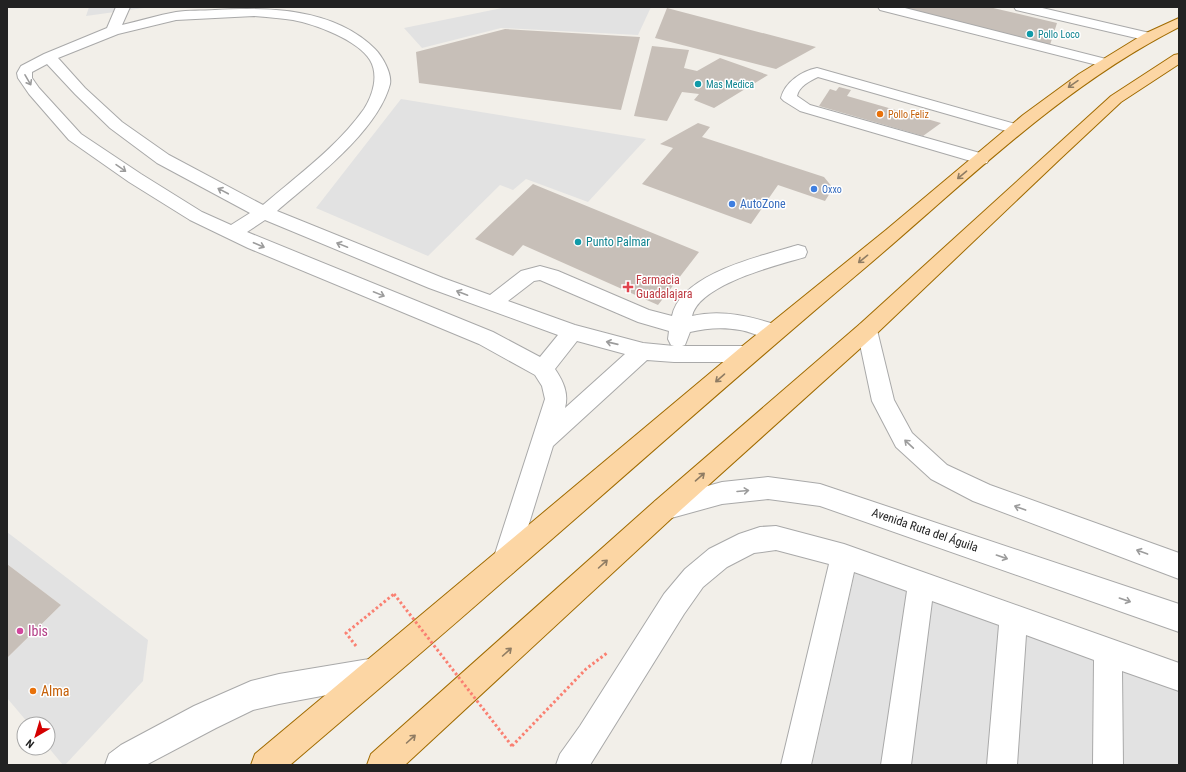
<svg xmlns="http://www.w3.org/2000/svg" width="1186" height="772" font-family="'Roboto Condensed',sans-serif">
	<style>
		.parking { fill: #e2e2e2 }
		.building { fill: #c7bfb8 }
		.lines { fill: none; stroke-linecap: round; stroke-linejoin: round }
		.minor-casing { stroke: #a9a9a9; stroke-width: 2 }
		.major-casing { stroke: #a06b00; stroke-width: 2 }
		.path { stroke: #fa8072; stroke-width: 3; stroke-dasharray: 2.5 2.5; stroke-linecap: butt }
		.minor { fill: #fff; fill-rule: evenodd }
		.major { fill: #fcd6a4; fill-rule: evenodd }
		.path-bridge { stroke: #fa8072; stroke-width: 3; stroke-dasharray: 2.5 2.5; stroke-linecap: butt }
		.oneway { stroke: #9c9c9c }
		.oneway2 { stroke: #8f7c63 }
		.culture-dot { fill: #0f9aa8; stroke: #fff; stroke-width: 1.5 }
		.food-dot { fill: #e8710a; stroke: #fff; stroke-width: 1.5 }
		.shop-dot { fill: #3f7fe0; stroke: #fff; stroke-width: 1.5 }
		.health-dot { fill: #e0444e; stroke: #fff; stroke-width: 1.5 }
		.hotel-dot { fill: #d1479c; stroke: #fff; stroke-width: 1.5 }
		.labels { text-anchor: middle; stroke-width: 3; stroke-linejoin: round; paint-order: stroke }
		.far-culture-label { font-size: 10px; fill: #0d838f; stroke: #fff; text-anchor: start }
		.far-food-label { font-size: 10px; fill: #c56008; stroke: #fff; text-anchor: start }
		.far-shop-label { font-size: 10px; fill: #366cbe; stroke: #fff; text-anchor: start }
		.shop-label { font-size: 12px; fill: #366cbe; stroke: #fff; text-anchor: start }
		.culture-label { font-size: 12px; fill: #0d838f; stroke: #fff; text-anchor: start }
		.health-label { font-size: 12px; fill: #be3a42; stroke: #fff; text-anchor: start }
		.street-label { font-size: 12px; fill: #222; stroke: #fff }
		.near-hotel-label { font-size: 14px; fill: #b23c85; stroke: #fff; text-anchor: start }
		.near-food-label { font-size: 14px; fill: #c56008; stroke: #fff; text-anchor: start }
	</style>
	<rect width="100%" height="100%" fill="#f2efe9"/>
	<!-- parking -->
	<path class="parking" d="M 89,7 L 151,7 L 86,16 Z
		M 507,7 L 651,7 L 638,35 L 501,28 L 422,48 L 404,28 Z
		M 401,99 L 646,139 L 588,202 L 526,179 L 513,190 L 500,185 L 428,256 L 316,208 Z
		M 7,532 L 148,640 L 143,681 L 65,765 L 63,765 L 48,747 L 48,724 L 29,724 L 7,698 L 7,658 L 61,605 L 7,564 Z
		M 860,549 L 1179,667 L 1179,765 L 812,765 Z"/>
	<!-- building -->
	<path class="building" d="M 908,7 L 989,7 L 1057,23 L 1050,45 L 906,10 Z
		M 667,8 L 816,47 L 776,69 L 655,38 Z
		M 505,29 L 640,37 L 621,110 L 419,83 L 416,52 Z
		M 652,46 L 689,50 L 684,68 L 697,71 L 720,58 L 768,75 L 714,108 L 694,100 L 699,94 L 682,92 L 667,121 L 634,116 Z
		M 839,87 L 851,90 L 847,96 L 941,123 L 923,136 L 819,106 L 830,89 L 836,91 Z
		M 698,123 L 710,127 L 702,137 L 824,177 L 833,188 L 825,201 L 778,185 L 751,224 L 642,184 L 673,148 L 660,144 Z
		M 533,184 L 699,252 L 658,305 L 523,245 L 513,256 L 475,239 Z
		M 7,564 L 61,605 L 7,658 Z"/>
	<g class="lines">
		<defs>
			<path id="minor" d="M 116,7 L 130,7 L 122,25 C 140,21 158,15 176,12 C 188,10 202,11 215,10 C 269,7 334,8 375,49 C 382,56 392,73 390,84 C 378,131 313,180 277,211 L 443,278 L 490,295 L 521,271 L 540,266 L 558,271 L 649,310 L 672,316 C 681,273 762,256 798,245 L 805,247 L 807,252 L 805,257 C 778,265 699,284 692,316 C 723,309 752,317 781,326 L 784,332 L 781,338 C 767,342 754,332 740,330 C 724,327 706,328 690,332 L 685,345 L 682,346 L 748,346 L 756,348 L 759,354 L 756,360 L 748,362 L 674,362 L 647,360 L 553,446 L 514,572 L 505,576 L 496,572 L 492,563 L 545,399 L 542,386 L 535,375 L 479,344 L 248,248 L 190,220 L 129,182 L 69,140 L 29,94 L 18,78 L 17,73 L 21,66 L 44,54 L 107,28 ZM 254,16 C 267,17 280,18 293,20 C 315,24 358,40 370,60 C 379,75 373,95 364,109 C 337,147 298,175 263,205 L 169,155 L 122,122 L 85,88 L 58,58 L 118,34 L 176,20 ZM 47,64 L 75,94 L 110,128 L 157,163 L 250,213 L 231,225 L 202,212 L 141,174 L 81,134 L 39,88 L 32,78 L 32,72 ZM 265,220 L 429,288 L 558,335 L 540,357 L 493,332 L 247,232 ZM 540,280 L 638,322 L 669,331 L 668,339 L 671,345 L 674,346 L 643,343 L 575,325 L 508,301 L 534,281 ZM 577,341 L 625,354 L 565,408 C 569,393 563,381 555,369 Z
				M 878,7 L 901,7 L 1110,60 L 1112,63 L 1110,66 L 1105,67 L 880,10 Z
				M 1014,7 L 1038,7 L 1154,34 L 1156,37 L 1154,40 L 1149,41 L 1016,10 Z
				M 817,68 L 1022,126 L 1024,129 L 1022,132 L 1016,134 L 1010,132 L 818,77 C 810,81 799,86 797,96 L 810,105 L 987,155 L 989,159 L 987,163 L 981,164 L 800,111 L 784,101 L 781,98 C 785,82 802,71 817,68 Z
				M 867,322 L 874,324 L 877,330 L 894,400 L 912,433 L 947,465 L 990,485 L 1179,553 L 1179,579 L 973,501 L 931,479 L 896,447 L 872,401 L 857,330 L 860,324 Z
				M 768,477 L 820,484 L 1179,604 L 1179,632 L 820,506 L 768,499 L 722,504 L 664,520 L 655,517 L 652,509 L 655,501 L 664,498 L 722,482 Z
				M 776,526 L 844,544 L 1179,663 L 1179,691 L 1122,671 L 1123,765 L 1093,765 L 1094,660 L 1026,635 L 1017,765 L 987,765 L 999,625 L 932,601 L 911,765 L 881,765 L 907,591 L 854,572 L 811,765 L 781,765 L 829,564 L 776,550 L 754,553 L 727,567 L 703,587 L 684,614 L 590,765 L 556,765 L 560,754 L 580,726 L 664,594 L 685,569 L 709,549 L 739,534 L 760,527 Z
				M 375,658 L 385,662 L 389,672 L 385,682 L 375,686 L 279,704 L 253,710 L 216,728 L 146,765 L 105,765 L 109,754 L 121,745 L 194,706 L 251,681 L 279,674 Z"/>
			<path id="major" d="M 1179,18 L 1179,27 C 1061,87 966,182 866,267 C 747,367 632,470 514,572 C 440,637 365,701 290,765 L 251,765 L 255,754 L 740,348 L 886,230 L 1023,115 L 1079,74 L 1144,34 Z
				M 1179,54 L 1179,64 L 1121,102 L 1060,159 L 874,336 L 673,517 L 405,765 L 367,765 L 371,754 L 655,501 L 860,324 L 1111,96 L 1174,55 Z"/>
		</defs>
		<!-- minor casing -->
		<use href="#minor" class="minor-casing"/>
		<!-- major casing -->
		<use href="#major" class="major-casing"/>
		<!-- path -->
		<path class="path" d="M 356,646 L 346,633 L 394,594
			M 512,746 L 586,669 L 607,653"/>
		<!-- minor -->
		<use href="#minor" class="minor"/>
		<!-- major -->
		<use href="#major" class="major"/>
		<!-- path-bridge -->
		<path class="path-bridge" d="M 394,594 L 512,746"/>
	</g>
	<!-- one-way arrows -->
	<defs><path id="oneway-shaft" d="M-6 0H5M1.5-3L5.5 0L1.5 3" fill="none" stroke-width="1.6" stroke-linecap="round" stroke-linejoin="round"/></defs>
	<g class="oneway">
		<use href="#oneway-shaft" transform="translate(28 80) rotate(60)"/>
		<use href="#oneway-shaft" transform="translate(121 168) rotate(35)"/>
		<use href="#oneway-shaft" transform="translate(223 191) rotate(-152)"/>
		<use href="#oneway-shaft" transform="translate(259 245) rotate(23)"/>
		<use href="#oneway-shaft" transform="translate(342 245) rotate(-158)"/>
		<use href="#oneway-shaft" transform="translate(462 293) rotate(-159)"/>
		<use href="#oneway-shaft" transform="translate(379 294) rotate(22)"/>
		<use href="#oneway-shaft" transform="translate(612 343) rotate(-167)"/>
		<use href="#oneway-shaft" transform="translate(909 444) rotate(-137)"/>
		<use href="#oneway-shaft" transform="translate(743 491) rotate(-5)"/>
		<use href="#oneway-shaft" transform="translate(1020 508) rotate(-160)"/>
		<use href="#oneway-shaft" transform="translate(1142 552) rotate(-160)"/>
		<use href="#oneway-shaft" transform="translate(1002 557) rotate(19)"/>
		<use href="#oneway-shaft" transform="translate(1125 600) rotate(19)"/>
	</g>
	<g class="oneway2">
		<use href="#oneway-shaft" transform="translate(1073 84) rotate(145)"/>
		<use href="#oneway-shaft" transform="translate(962 175) rotate(140)"/>
		<use href="#oneway-shaft" transform="translate(863 259) rotate(141)"/>
		<use href="#oneway-shaft" transform="translate(720 378) rotate(139)"/>
		<use href="#oneway-shaft" transform="translate(700 477) rotate(-41)"/>
		<use href="#oneway-shaft" transform="translate(603 564) rotate(-42)"/>
		<use href="#oneway-shaft" transform="translate(507 652) rotate(-42)"/>
		<use href="#oneway-shaft" transform="translate(411 739) rotate(-42)"/>
	</g>
	<!-- markers -->
	<g class="culture-dot">
		<circle cx="1030" cy="34" r="4"/>
		<circle cx="698" cy="84" r="4"/>
		<circle cx="578" cy="242" r="4"/>
	</g>
	<g class="food-dot">
		<circle cx="880" cy="114" r="4"/>
		<circle cx="33" cy="691" r="4"/>
	</g>
	<g class="shop-dot">
		<circle cx="814" cy="189" r="4"/>
		<circle cx="732" cy="204" r="4"/>
	</g>
	<path class="health-dot" d="M626 281h4v4h4v4h-4v4h-4v-4h-4v-4h4z"/>
	<circle class="hotel-dot" cx="20" cy="631" r="4"/>
	<g class="labels">
		<!-- far-culture labels -->
		<g class="far-culture-label">
			<text x="1038" y="38">Pollo Loco</text>
			<text x="706" y="88">Mas Medica</text>
		</g>
		<!-- far-food labels -->
		<g class="far-food-label">
			<text x="888" y="118">Pollo Feliz</text>
		</g>
		<!-- far-shop labels -->
		<g class="far-shop-label">
			<text x="822" y="193">Oxxo</text>
		</g>
		<!-- shop labels -->
		<g class="shop-label">
			<text x="740" y="208">AutoZone</text>
		</g>
		<!-- culture labels -->
		<g class="culture-label">
			<text x="586" y="246">Punto Palmar</text>
		</g>
		<!-- health labels -->
		<g class="health-label">
			<text x="636" y="284">Farmacia<tspan x="636" dy="14">Guadalajara</tspan></text>
		</g>
		<!-- street labels -->
		<g class="street-label">
			<text transform="translate(925 530) rotate(19)" y="4">Avenida Ruta del Águila</text>
		</g>
		<!-- near-hotel labels -->
		<g class="near-hotel-label">
			<text x="28" y="636">Ibis</text>
		</g>
		<!-- near-food labels -->
		<g class="near-food-label">
			<text x="41" y="696">Alma</text>
		</g>
	</g>
	<!-- border -->
	<rect width="1186" height="772" fill="none" stroke="#222222" stroke-width="16"/>
	<!-- north arrow -->
	<g transform="translate(36 736) rotate(218)"><circle r="19" fill="#ffffff" stroke="#a7a7a7"/>
	<path d="M0-3L7 15L0 10L-7 15Z" fill="#d40000"/>
	<text y="-6" font-size="11" font-weight="bold" text-anchor="middle" fill="#222222">N</text>
	</g>
</svg>
